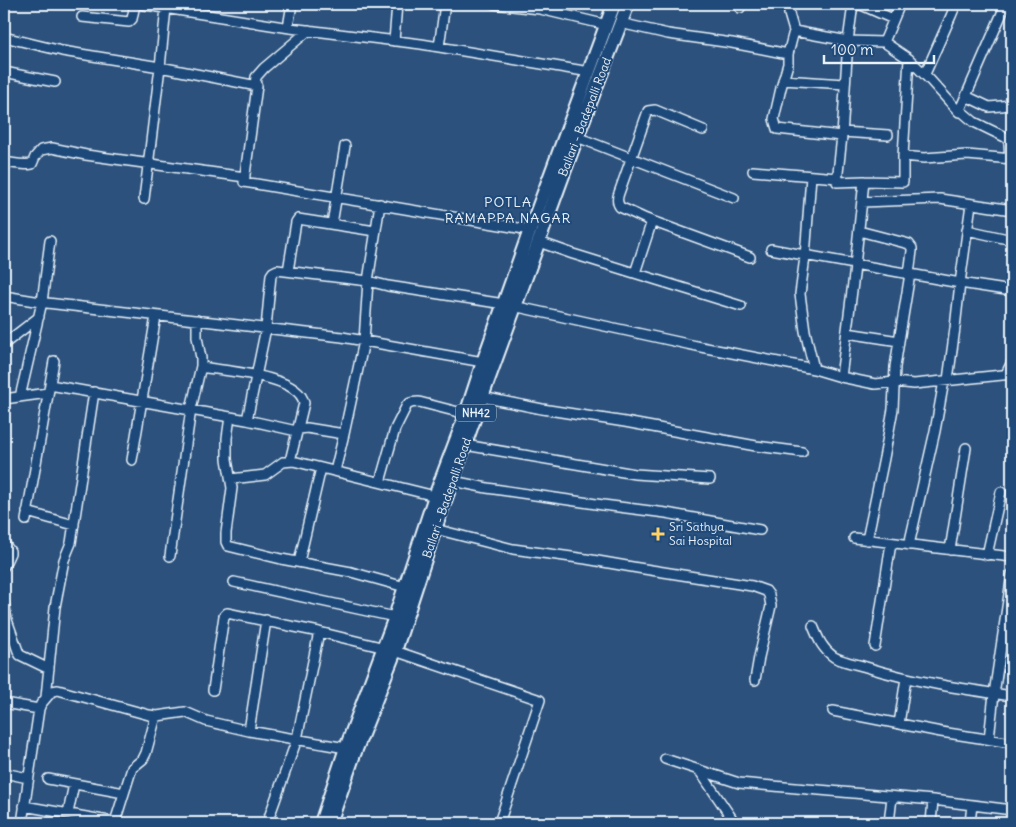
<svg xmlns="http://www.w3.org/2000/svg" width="1016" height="827" font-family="Delius,sans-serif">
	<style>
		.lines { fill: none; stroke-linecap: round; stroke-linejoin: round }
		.minor-casing { stroke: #e8f1f8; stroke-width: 12 }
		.highway-casing { stroke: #e8f1f8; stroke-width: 16 }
		.minor { stroke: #1f4a7a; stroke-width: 9 }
		.highway { stroke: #1f4a7a; stroke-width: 12 }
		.poi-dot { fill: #ffd166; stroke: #1f4a7a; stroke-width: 2 }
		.labels { text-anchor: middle; stroke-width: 4; stroke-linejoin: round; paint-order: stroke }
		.shield { fill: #1f4a7a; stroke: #acbfd2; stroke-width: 1 }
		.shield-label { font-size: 11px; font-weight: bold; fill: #e8f1f8 }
		.street-label { font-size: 12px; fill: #e8f1f8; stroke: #1f4a7a }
		.poi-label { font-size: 12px; fill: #e8f1f8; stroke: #1f4a7a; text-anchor: start }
		.neighbourhood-label { font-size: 14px; letter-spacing: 1px; fill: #e8f1f8; stroke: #1f4a7a }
	</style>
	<rect width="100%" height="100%" fill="#2c517c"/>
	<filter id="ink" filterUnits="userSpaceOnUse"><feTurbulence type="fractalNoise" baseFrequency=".02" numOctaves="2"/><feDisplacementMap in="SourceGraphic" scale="10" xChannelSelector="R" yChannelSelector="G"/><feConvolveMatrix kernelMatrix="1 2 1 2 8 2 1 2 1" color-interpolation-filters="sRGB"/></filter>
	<g filter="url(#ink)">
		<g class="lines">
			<defs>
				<path id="minor" d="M 139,4 L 290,28 L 421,44 L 590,72
					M 494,4 L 540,9 L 607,25
					M 790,4 L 789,14 L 794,31
					M 859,4 L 893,19
					M 740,8 L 742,4
					M 82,17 L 129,22 L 132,19 L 135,4
					M 620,23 L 668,34 L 732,43 L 788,54 L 794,31 L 848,41 L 884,42 L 909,59 L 930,80 L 959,112 L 1006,4
					M 288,27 L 292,4
					M 4,37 L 62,51 L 160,67 L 257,86 L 244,182 L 530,230
					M 394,41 L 397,4
					M 884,42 L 900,4
					M 439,47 L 445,4
					M 788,54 L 788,64 L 781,88 L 774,119 L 777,129 L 842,136 L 848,41 L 853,4
					M 909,59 L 903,156 L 924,158 L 967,155 L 1012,159
					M 4,72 L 55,82
					M 925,74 L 951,16 L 956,4
					M 783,80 L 845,84
					M 255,85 L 256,77 L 264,68 L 309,30
					M 966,96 L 989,107 L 1012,105
					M 960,110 L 974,122 L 1007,138 L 1009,143 L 1010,159
					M 703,130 L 655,110 L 648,111 L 619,193 C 617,198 617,203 620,207 L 646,219 L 750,257
					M 842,132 L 888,135
					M 842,136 L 837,182 L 864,181 L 903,182 L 903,156
					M 577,137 L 734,198
					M 4,162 C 13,163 22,166 32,164 L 35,157 L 41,150 L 52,148 L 86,155 L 245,177
					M 753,171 L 838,178
					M 811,176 L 805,257 L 800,294 L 805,331 L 814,369
					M 144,199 L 160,67 L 166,8
					M 862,202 L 940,199 L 1012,210
					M 971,204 L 960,283 L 1012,291
					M 332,224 L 345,146
					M 967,230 L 1012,240
					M 859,231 L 909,244 L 912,248 L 912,251 L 909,274
					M 539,242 L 573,254 L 741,306
					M 771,249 L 910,274
					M 288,271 L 296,222 L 298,219 L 375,231
					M 635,273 L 652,221
					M 4,296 L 47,303 L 342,337 L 483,362
					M 847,333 L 899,341 L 895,367 L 893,409 L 884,458 L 867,540
					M 899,341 L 910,274 L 960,283 L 955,328 L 948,380
					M 4,344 L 39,317
					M 201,367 C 224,371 299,375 304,403 L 290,461
					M 1006,374 L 1012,362
					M 841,377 L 854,275 L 864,181
					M 50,385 L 247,420 L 292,430 L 307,428 L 344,434
					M 20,397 L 42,302 L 50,241
					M 482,397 L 542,409 L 625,422 L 756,446 L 802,452
					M 4,399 L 48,393
					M 230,417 L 227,438 L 227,459 L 232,488 L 226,533 L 226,542 L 228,546 L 281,559 L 351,572 L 405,587
					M 247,420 L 266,328 L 271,275 L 273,272 L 277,270 L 368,281 L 388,286 L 504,304 L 701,347 L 814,369 L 841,377 L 875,384 L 895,382 L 914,384 L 1012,374
					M 465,445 L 635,474 L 710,479
					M 132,460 L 156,316
					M 335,471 L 344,434 L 364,341 L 368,281 L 380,204
					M 231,479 L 265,475 L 283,462 L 293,461 L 435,496
					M 453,481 L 487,488 L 603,505 L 666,513 L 760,530
					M 380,482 L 395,429 L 407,405 C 411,402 414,402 419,402 L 466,414
					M 27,512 L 74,525
					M 26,520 L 54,361
					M 435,529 L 513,549 L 586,559 L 638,568 L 752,586 L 766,591 L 769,595 L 771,606 L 759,657 L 755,680
					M 854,538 L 1012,557
					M 4,543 L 10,551 L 10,553 L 4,566
					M 909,545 L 935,431 L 944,381
					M 950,550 L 966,448
					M 987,555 L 1001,492
					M 170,556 L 191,409 L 201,366 L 201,358 L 197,337 L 197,320
					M 299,562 L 321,468
					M 234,582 L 395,617
					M 4,603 L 7,620 L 18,651 L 20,655 L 49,669
					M 813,626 C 818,638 822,649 834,657 C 843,662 856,664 866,667 C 914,682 963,689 1012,696
					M 875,646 L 891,543
					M 395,651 L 540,700 L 499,823
					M 213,690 L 224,616 L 227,613 L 319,632 L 385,648
					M 46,697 L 55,607 L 64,560 L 71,543 L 94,392
					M 4,703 L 39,709
					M 833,711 L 941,732 L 1012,743
					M 899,724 L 906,678
					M 249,731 L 266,620
					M 989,739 L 994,694 L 1012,574
					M 665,759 L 739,783 L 933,800 L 1012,810
					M 699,770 L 735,823
					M 4,773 L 28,778
					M 48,779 L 124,793
					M 24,806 L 120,823
					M 68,813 L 74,784
					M 115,822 L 132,768 L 143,759 L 146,753 L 156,716
					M 22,823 L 39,709 L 41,704 L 52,691 L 58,690 L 149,715 L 157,716 L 185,712 L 206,721 L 249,731 L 346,748
					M 267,823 L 297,739 L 319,632
					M 889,823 L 892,797
					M 931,823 L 933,800
					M 970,823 L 972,805"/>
				<path id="highway" d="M 321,823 L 346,748 L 395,617 L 435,496 L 466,414 L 483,362 L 530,230 L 614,4
					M 330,823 L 353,757 L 395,651 L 435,529 L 482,397 L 577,137 L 628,4"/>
			</defs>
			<!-- minor casing -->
			<use href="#minor" class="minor-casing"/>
			<!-- highway casing -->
			<use href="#highway" class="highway-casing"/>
			<!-- minor -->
			<use href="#minor" class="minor"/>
			<!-- highway -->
			<use href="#highway" class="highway"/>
		</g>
	</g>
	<!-- markers -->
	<path class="poi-dot" d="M655.5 526.5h5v5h5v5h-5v5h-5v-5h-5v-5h5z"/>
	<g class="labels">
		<!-- shield labels -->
		<rect class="shield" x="456" y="404.5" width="40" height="17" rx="4"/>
		<g class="shield-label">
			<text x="476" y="417">NH42</text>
		</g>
		<!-- street labels -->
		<g class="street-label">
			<text transform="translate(585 117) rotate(-69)" y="4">Ballari - Badepalli Road</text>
			<text transform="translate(447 498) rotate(-71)" y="4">Ballari - Badepalli Road</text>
		</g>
		<!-- poi labels -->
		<g class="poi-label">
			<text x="669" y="531">Sri Sathya<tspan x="669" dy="14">Sai Hospital</tspan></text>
		</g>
		<!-- neighbourhood labels -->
		<g class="neighbourhood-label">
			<text x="508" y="207">POTLA<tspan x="508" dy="16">RAMAPPA NAGAR</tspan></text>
		</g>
	</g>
	<!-- margin -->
	<rect width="1016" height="827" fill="none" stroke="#1f4a7a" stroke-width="20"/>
	<rect x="10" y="10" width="996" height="807" fill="none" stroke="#e8f1f8" stroke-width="2" filter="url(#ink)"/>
	<!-- scale -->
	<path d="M824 55v8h110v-8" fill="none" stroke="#e8f1f8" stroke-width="2.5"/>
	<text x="831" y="55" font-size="15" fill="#e8f1f8" stroke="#1f4a7a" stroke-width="4" paint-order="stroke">100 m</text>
</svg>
